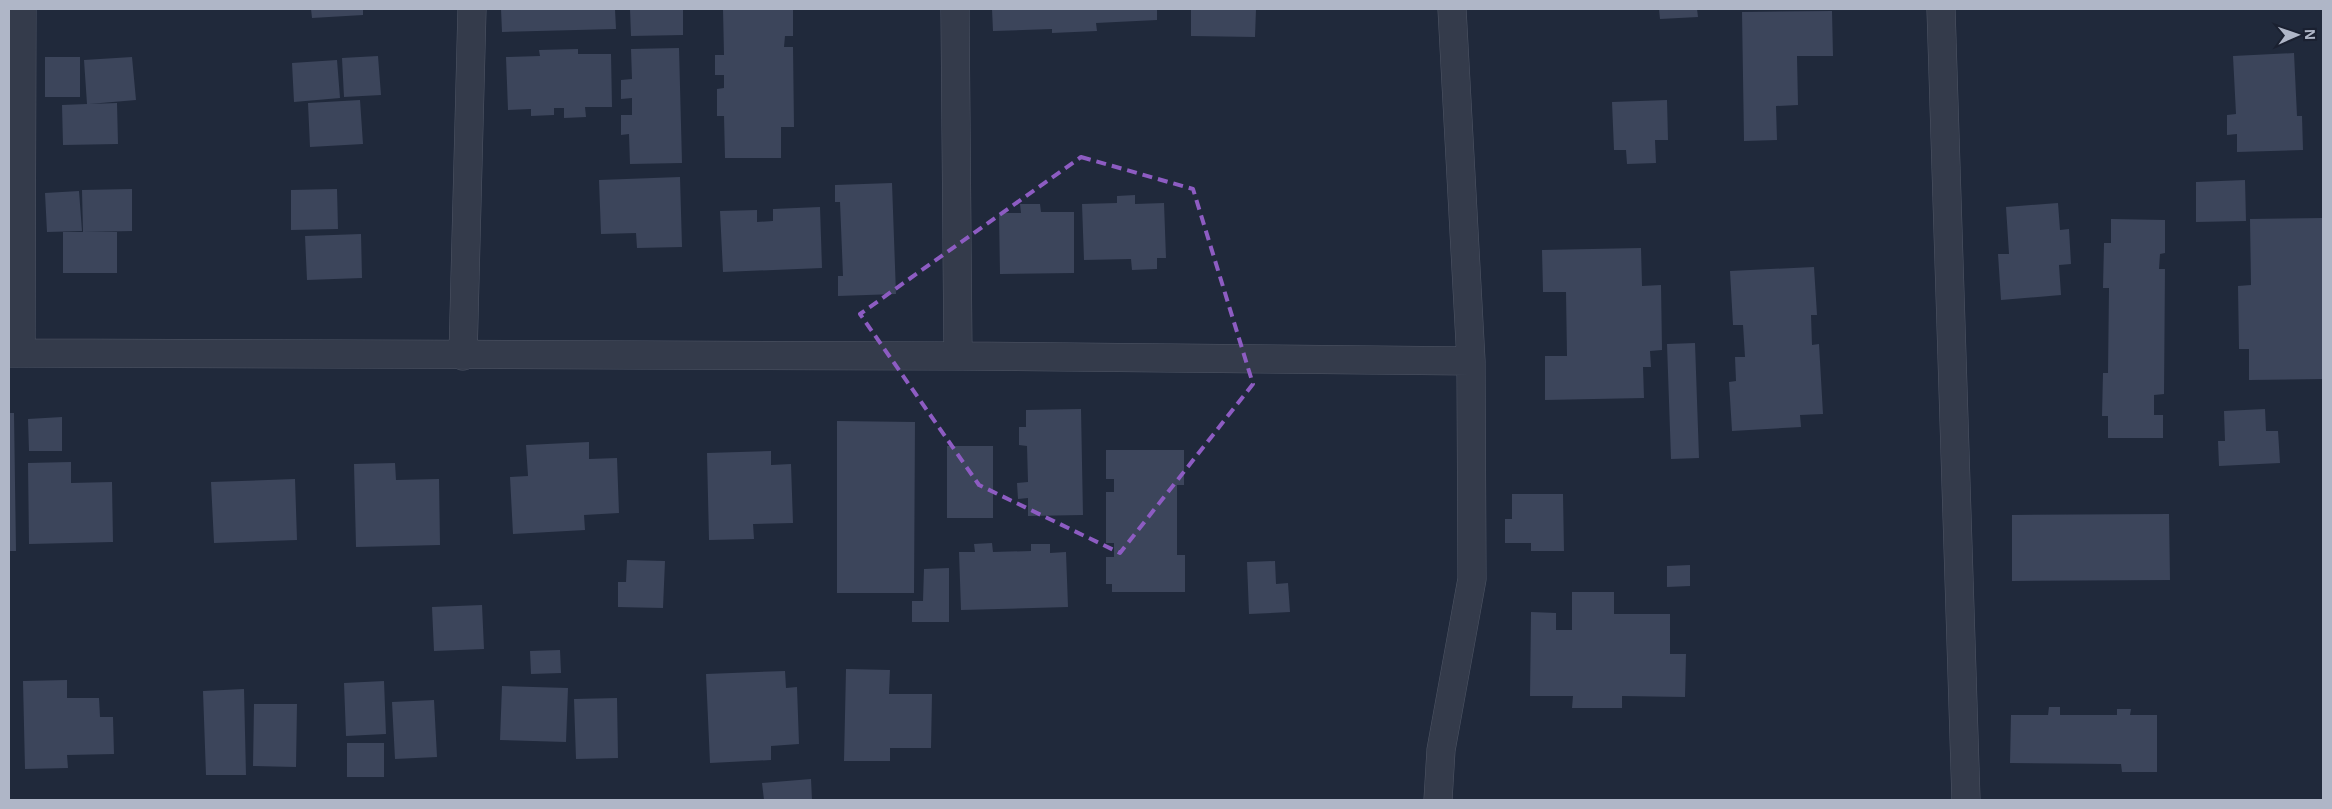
<svg xmlns="http://www.w3.org/2000/svg" width="2332" height="809" font-family="'Noto Sans',sans-serif">
	<style>
		.building { fill: #3c455b }
		.lines { fill: none; stroke-linecap: round; stroke-linejoin: round }
		.street-casing { stroke: #4f5666; stroke-width: 29 }
		.street { stroke: #343b4b; stroke-width: 28 }
		.marked { fill: none; stroke: #8d5cc2; stroke-width: 4; stroke-dasharray: 10 6; stroke-linejoin: round }
	</style>
	<rect width="100%" height="100%" fill="#20293b"/>
	<!-- building -->
	<path class="building" d="M 311,9 L 363,9 L 363,15 L 312,18 Z
		M 501,9 L 615,9 L 616,29 L 502,32 Z
		M 630,9 L 683,9 L 683,35 L 631,36 Z
		M 723,9 L 793,9 L 793,36 L 785,36 L 784,47 L 793,47 L 794,127 L 781,127 L 781,158 L 725,158 L 724,116 L 717,116 L 717,89 L 724,88 L 724,75 L 715,75 L 715,55 L 724,55 Z
		M 992,9 L 1157,9 L 1157,20 L 1096,23 L 1097,31 L 1052,33 L 1052,29 L 993,31 Z
		M 1191,9 L 1256,9 L 1255,37 L 1191,36 Z
		M 1659,9 L 1697,9 L 1698,17 L 1660,19 Z
		M 1832,11 L 1833,56 L 1797,56 L 1798,105 L 1776,106 L 1777,140 L 1744,141 L 1742,12 Z
		M 679,48 L 682,163 L 630,164 L 629,134 L 621,135 L 621,115 L 632,115 L 632,98 L 621,99 L 621,80 L 632,79 L 631,49 Z
		M 578,49 L 578,54 L 611,54 L 612,107 L 585,107 L 586,117 L 564,118 L 564,108 L 554,108 L 554,115 L 531,116 L 531,109 L 508,110 L 506,57 L 540,56 L 539,50 Z
		M 2294,53 L 2297,116 L 2302,116 L 2303,150 L 2237,152 L 2237,134 L 2227,135 L 2227,115 L 2236,114 L 2233,56 Z
		M 378,56 L 381,95 L 344,97 L 342,58 Z
		M 45,57 L 80,57 L 80,97 L 45,97 Z
		M 132,57 L 136,100 L 89,104 L 117,103 L 118,144 L 63,145 L 62,105 L 87,104 L 84,60 Z
		M 337,60 L 340,98 L 294,102 L 292,63 Z
		M 360,100 L 363,144 L 310,147 L 308,103 Z
		M 1667,100 L 1668,140 L 1655,140 L 1656,163 L 1627,164 L 1626,150 L 1614,150 L 1612,102 Z
		M 680,177 L 682,247 L 637,248 L 636,233 L 601,234 L 599,180 Z
		M 2245,180 L 2246,221 L 2196,222 L 2196,182 Z
		M 892,183 L 896,294 L 838,296 L 838,276 L 843,276 L 840,202 L 835,202 L 835,185 Z
		M 132,189 L 132,231 L 83,232 L 82,190 Z
		M 337,189 L 338,229 L 291,230 L 291,190 Z
		M 79,191 L 82,231 L 47,232 L 45,193 Z
		M 1135,195 L 1135,204 L 1164,203 L 1166,258 L 1157,258 L 1157,269 L 1132,270 L 1131,259 L 1084,260 L 1082,204 L 1117,203 L 1117,196 Z
		M 2058,203 L 2060,230 L 2069,229 L 2071,264 L 2059,265 L 2061,295 L 2001,300 L 1998,254 L 2009,254 L 2006,207 Z
		M 1020,204 L 1040,204 L 1041,212 L 1074,212 L 1074,273 L 1000,274 L 999,213 L 1021,213 Z
		M 820,207 L 822,268 L 723,272 L 720,211 L 757,210 L 757,222 L 773,221 L 773,209 Z
		M 2323,218 L 2323,379 L 2249,380 L 2249,349 L 2239,349 L 2238,286 L 2251,285 L 2250,219 Z
		M 2111,219 L 2165,220 L 2165,253 L 2160,254 L 2159,269 L 2165,269 L 2164,394 L 2154,395 L 2154,415 L 2163,415 L 2163,438 L 2108,438 L 2108,416 L 2102,416 L 2103,373 L 2108,373 L 2109,288 L 2103,288 L 2104,243 L 2111,243 Z
		M 63,232 L 117,232 L 117,273 L 63,273 Z
		M 361,234 L 362,278 L 307,280 L 305,236 Z
		M 1641,248 L 1642,286 L 1661,285 L 1662,350 L 1650,351 L 1651,367 L 1643,367 L 1644,398 L 1545,400 L 1545,356 L 1567,356 L 1566,292 L 1543,292 L 1542,250 Z
		M 1814,267 L 1817,315 L 1811,315 L 1812,345 L 1819,344 L 1823,414 L 1800,415 L 1801,427 L 1732,431 L 1729,382 L 1736,381 L 1735,357 L 1745,357 L 1743,325 L 1733,325 L 1730,271 Z
		M 1695,343 L 1699,458 L 1671,459 L 1667,344 Z
		M 1081,409 L 1083,515 L 1028,516 L 1028,498 L 1018,499 L 1017,483 L 1028,482 L 1027,446 L 1019,445 L 1019,427 L 1026,427 L 1026,410 Z
		M 2265,409 L 2266,431 L 2278,431 L 2280,463 L 2219,466 L 2218,441 L 2225,441 L 2224,411 Z
		M 9,413 L 14,413 L 16,551 L 9,551 Z
		M 62,417 L 62,451 L 29,451 L 28,419 Z
		M 837,421 L 915,422 L 914,593 L 837,593 Z
		M 589,442 L 589,459 L 617,458 L 619,513 L 584,515 L 585,530 L 513,534 L 510,477 L 528,476 L 526,445 Z
		M 947,446 L 993,446 L 993,518 L 947,518 Z
		M 1106,450 L 1184,450 L 1184,485 L 1177,485 L 1177,555 L 1185,555 L 1185,592 L 1112,592 L 1112,584 L 1106,584 L 1106,557 L 1114,557 L 1114,543 L 1106,543 L 1106,492 L 1114,492 L 1114,479 L 1106,479 Z
		M 771,451 L 771,465 L 791,464 L 793,523 L 753,524 L 754,539 L 709,540 L 707,453 Z
		M 71,462 L 71,483 L 112,482 L 113,542 L 29,544 L 28,463 Z
		M 395,463 L 396,480 L 439,479 L 440,545 L 356,547 L 354,464 Z
		M 295,479 L 297,540 L 214,543 L 211,482 Z
		M 1512,494 L 1563,494 L 1564,551 L 1531,551 L 1531,543 L 1505,543 L 1505,519 L 1512,519 Z
		M 2169,514 L 2170,580 L 2012,581 L 2012,515 Z
		M 992,543 L 993,552 L 1031,551 L 1031,544 L 1050,544 L 1050,553 L 1066,552 L 1068,607 L 961,610 L 959,552 L 975,552 L 974,544 Z
		M 627,560 L 665,561 L 663,608 L 618,607 L 618,582 L 626,582 Z
		M 1275,561 L 1276,584 L 1288,583 L 1290,612 L 1249,614 L 1247,562 Z
		M 1690,565 L 1690,586 L 1667,587 L 1667,566 Z
		M 949,568 L 949,622 L 912,622 L 912,601 L 923,601 L 924,569 Z
		M 1572,592 L 1614,592 L 1614,614 L 1670,614 L 1670,654 L 1686,654 L 1685,697 L 1622,696 L 1622,708 L 1572,708 L 1573,696 L 1530,696 L 1531,612 L 1556,613 L 1556,630 L 1572,630 Z
		M 482,605 L 484,649 L 434,651 L 432,607 Z
		M 560,650 L 561,673 L 531,674 L 530,651 Z
		M 846,669 L 890,670 L 889,694 L 932,694 L 931,748 L 890,748 L 890,761 L 844,761 Z
		M 785,671 L 786,688 L 797,687 L 799,744 L 771,746 L 771,760 L 710,763 L 706,674 Z
		M 67,680 L 67,698 L 99,698 L 100,717 L 113,717 L 114,754 L 67,755 L 68,768 L 25,769 L 23,681 Z
		M 384,681 L 386,734 L 346,736 L 344,683 Z
		M 502,686 L 568,688 L 566,742 L 500,740 Z
		M 244,689 L 246,775 L 206,775 L 203,691 Z
		M 617,698 L 618,758 L 576,759 L 574,699 Z
		M 434,700 L 437,757 L 395,759 L 392,702 Z
		M 254,704 L 297,704 L 296,767 L 253,766 Z
		M 2049,707 L 2060,707 L 2060,715 L 2117,715 L 2117,709 L 2131,709 L 2130,715 L 2157,715 L 2157,772 L 2122,772 L 2121,764 L 2010,763 L 2011,715 L 2048,715 Z
		M 347,743 L 384,743 L 384,777 L 347,777 Z
		M 811,779 L 812,800 L 764,800 L 762,783 Z"/>
	<g class="lines">
		<defs>
			<path id="street" d="M 955,9 L 958,356
				M 1941,9 L 1966,800
				M 9,353 L 958,356 L 1471,361
				M 21,353 L 22,9
				M 463,356 L 472,9
				M 1438,800 L 1441,750 L 1472,579 L 1471,361 L 1452,9"/>
		</defs>
		<!-- street casing -->
		<use href="#street" class="street-casing"/>
		<!-- street -->
		<use href="#street" class="street"/>
	</g>
	<!-- marked area -->
	<path class="marked" d="M 1081,157 L 1193,189 L 1253,384 L 1120,553 L 979,485 L 860,314 Z"/>
	<!-- border -->
	<rect width="2332" height="809" fill="none" stroke="#afb6c7" stroke-width="20"/>
	<!-- north arrow -->
	<g transform="translate(2297 35) rotate(88)" stroke="#1a2030" stroke-width="4" paint-order="stroke">
	<path d="M0-4L9 19L0 12L-9 19Z" fill="#afb6c7"/>
	<text y="-8" font-size="14" font-weight="bold" text-anchor="middle" fill="#afb6c7">N</text>
	</g>
</svg>
